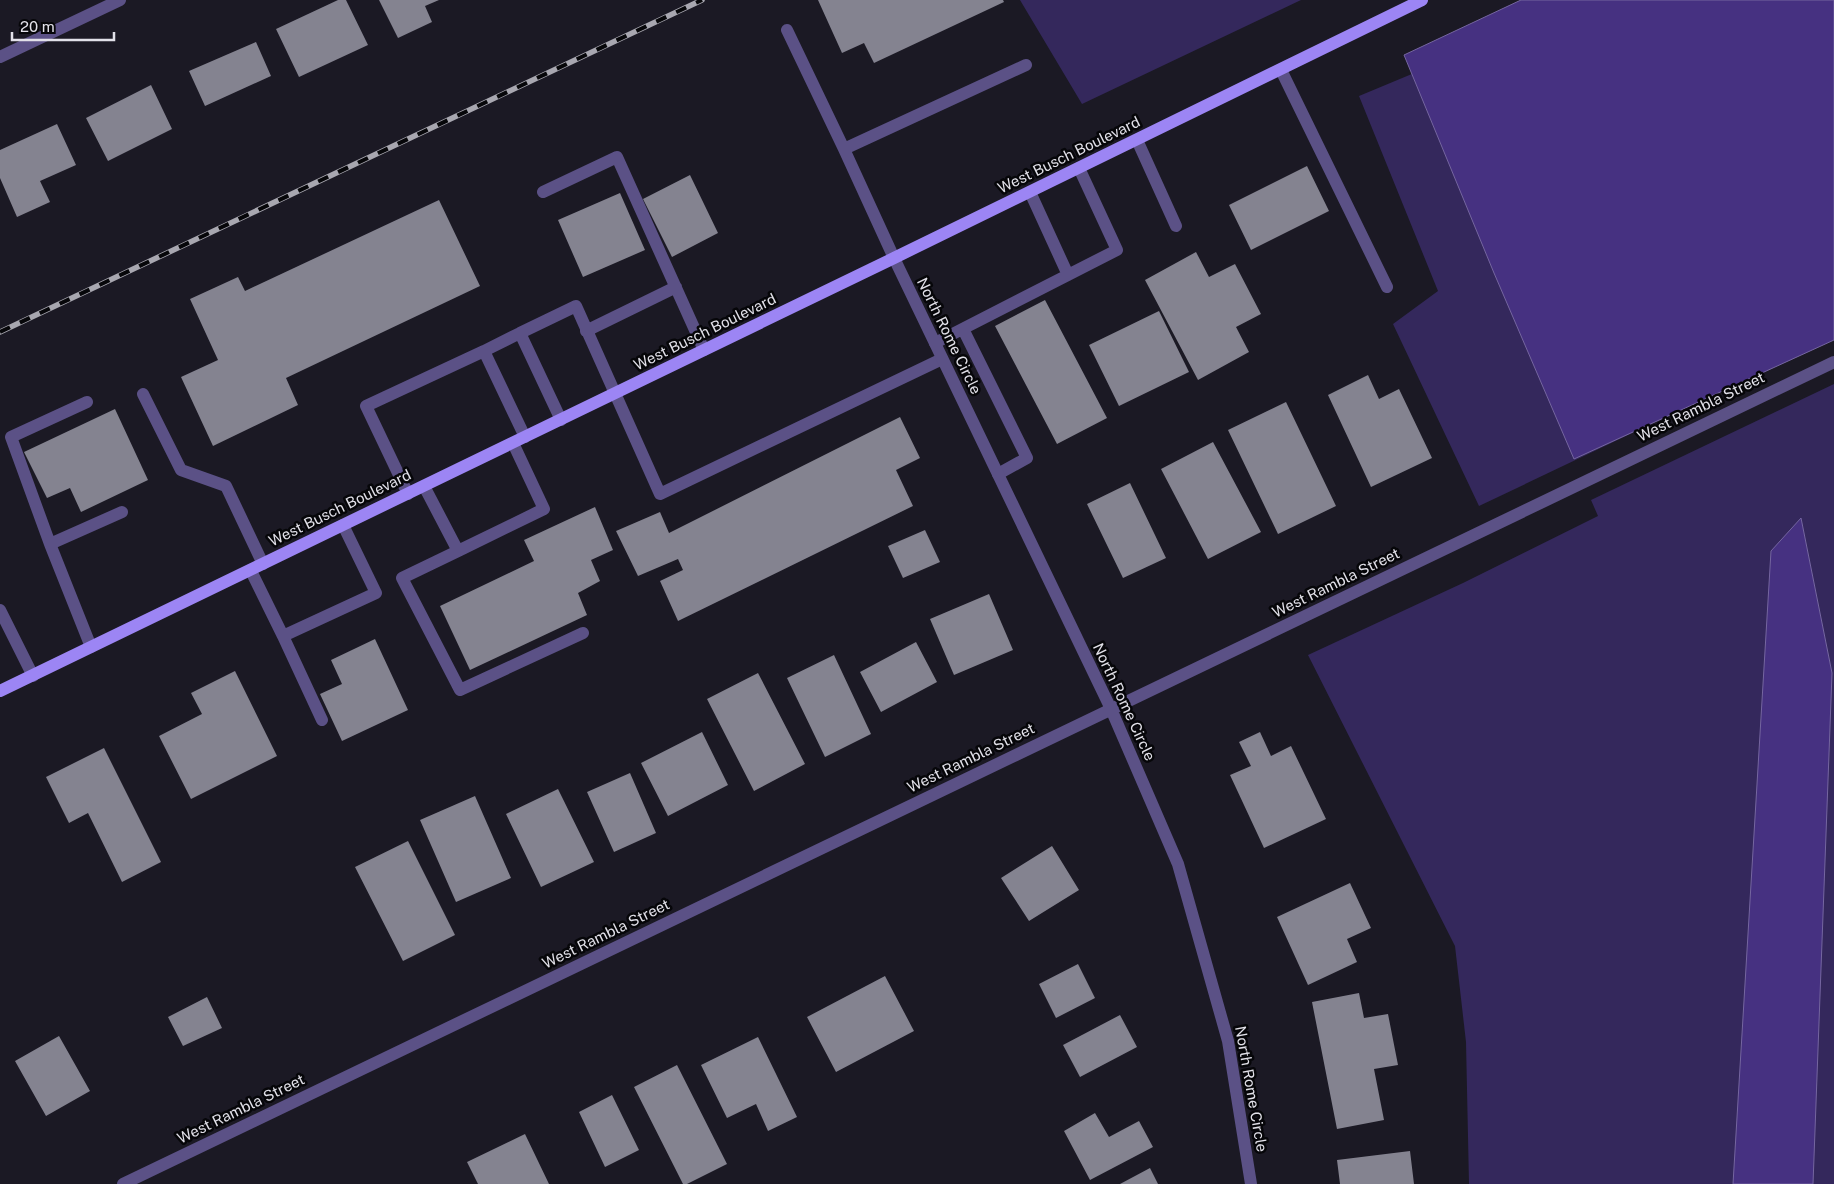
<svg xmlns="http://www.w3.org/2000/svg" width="1834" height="1184" font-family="'Public Sans',sans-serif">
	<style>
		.green { fill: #34285c }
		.water { fill: #463181; stroke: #7566a0 }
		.building { fill: #848390 }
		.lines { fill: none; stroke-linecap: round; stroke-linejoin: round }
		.lane { stroke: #5b5186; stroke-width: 12 }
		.street { stroke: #5b5186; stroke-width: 12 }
		.primary { stroke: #9c85f4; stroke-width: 12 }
		.rail-casing { stroke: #a8a7b0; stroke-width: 5.5 }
		.rail { stroke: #060609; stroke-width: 4; stroke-dasharray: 11; stroke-linecap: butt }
		.labels { text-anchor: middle; stroke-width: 5; stroke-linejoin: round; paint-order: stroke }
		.street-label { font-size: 15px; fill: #e2e1e9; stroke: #060609 }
	</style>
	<rect width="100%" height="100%" fill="#1b1924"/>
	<!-- green -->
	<path class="green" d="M 1020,0 L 1301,0 L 1082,104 Z
		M 1590,0 L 1834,0 L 1834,337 L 1479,506 L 1393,324 L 1438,291 L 1359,96 Z
		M 1834,384 L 1834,1184 L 1469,1184 L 1466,1042 L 1455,946 L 1308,655 L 1463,583 L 1598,516 L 1591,500 Z"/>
	<!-- water -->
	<path class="water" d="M 1521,0 L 1834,0 L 1834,340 L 1574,459 L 1494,273 L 1404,55 Z
		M 1801,518 L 1832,673 L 1813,1184 L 1733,1184 L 1771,551 Z"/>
	<!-- building -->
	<path class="building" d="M 338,0 L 346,0 L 368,45 L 299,77 L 276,29 Z
		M 379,0 L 439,0 L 425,6 L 432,22 L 398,38 Z
		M 818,0 L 1003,0 L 1004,2 L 874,63 L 864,43 L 842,53 Z
		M 256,42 L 271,76 L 205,106 L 189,71 Z
		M 151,85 L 172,129 L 108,161 L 86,118 Z
		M 57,124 L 76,165 L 40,181 L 50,202 L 17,217 L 0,178 L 0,150 Z
		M 1307,166 L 1329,211 L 1251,250 L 1229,205 Z
		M 690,175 L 718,233 L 672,257 L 643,199 Z
		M 620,193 L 645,250 L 583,277 L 558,220 Z
		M 439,200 L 480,286 L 286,378 L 298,405 L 213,446 L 181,377 L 218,360 L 190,299 L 238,277 L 245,291 Z
		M 1196,252 L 1209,277 L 1235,264 L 1261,314 L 1236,327 L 1249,352 L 1198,380 L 1145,280 Z
		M 1045,300 L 1107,418 L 1057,444 L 995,326 Z
		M 1159,311 L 1189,372 L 1119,406 L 1089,345 Z
		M 1368,375 L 1379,399 L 1399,389 L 1432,458 L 1371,487 L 1328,395 Z
		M 1286,402 L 1336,506 L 1278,534 L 1228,430 Z
		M 115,409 L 148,480 L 81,512 L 70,488 L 47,498 L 24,452 Z
		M 900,417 L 920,458 L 896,470 L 913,506 L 678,621 L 660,581 L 683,570 L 678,559 L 638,576 L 616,531 L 660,512 L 669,533 Z
		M 1213,442 L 1261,532 L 1208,559 L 1161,469 Z
		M 1130,483 L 1166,558 L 1123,578 L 1087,504 Z
		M 595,507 L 613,550 L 591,560 L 600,581 L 578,593 L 587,615 L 470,670 L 440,606 L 534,561 L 524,540 Z
		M 925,530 L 940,562 L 903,578 L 888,546 Z
		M 989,594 L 1013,650 L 954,675 L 930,619 Z
		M 375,639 L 408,710 L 342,741 L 320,694 L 342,684 L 331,660 Z
		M 916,642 L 937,682 L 881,712 L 860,672 Z
		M 834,655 L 871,734 L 825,757 L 787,678 Z
		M 235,671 L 277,756 L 191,799 L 159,736 L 202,714 L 191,693 Z
		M 758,673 L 805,764 L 754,791 L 707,699 Z
		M 702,732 L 728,785 L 668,816 L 641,763 Z
		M 1260,732 L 1271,756 L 1291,746 L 1326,819 L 1264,848 L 1230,775 L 1251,766 L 1239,742 Z
		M 104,748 L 161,862 L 122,882 L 88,813 L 69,823 L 46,777 Z
		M 630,773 L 656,833 L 614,852 L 587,792 Z
		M 558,789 L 594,862 L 541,887 L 506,814 Z
		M 475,796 L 511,878 L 456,902 L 420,820 Z
		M 408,841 L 455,935 L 403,961 L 355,867 Z
		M 1052,846 L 1079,890 L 1029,921 L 1001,878 Z
		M 1350,883 L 1371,928 L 1347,939 L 1357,962 L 1308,985 L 1277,917 Z
		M 1078,964 L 1095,998 L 1056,1018 L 1039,984 Z
		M 885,976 L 914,1031 L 836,1072 L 807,1017 Z
		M 1359,993 L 1364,1018 L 1388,1014 L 1398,1065 L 1374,1069 L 1384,1120 L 1337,1129 L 1312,1002 Z
		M 207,997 L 222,1028 L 183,1046 L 168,1017 Z
		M 1120,1015 L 1137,1047 L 1080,1077 L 1063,1045 Z
		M 59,1036 L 90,1091 L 46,1116 L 15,1061 Z
		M 758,1037 L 797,1117 L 768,1131 L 756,1104 L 727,1118 L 701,1065 Z
		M 677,1065 L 727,1164 L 687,1184 L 683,1184 L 634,1087 Z
		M 612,1095 L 639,1150 L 605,1167 L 579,1112 Z
		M 1095,1113 L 1109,1137 L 1139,1121 L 1153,1147 L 1090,1180 L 1064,1131 Z
		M 525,1134 L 549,1184 L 478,1184 L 467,1162 Z
		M 1410,1151 L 1414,1184 L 1340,1184 L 1337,1160 Z
		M 1150,1168 L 1158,1184 L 1120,1184 Z"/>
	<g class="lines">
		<!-- lane -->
		<path class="lane" d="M 787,30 L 844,149 L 894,258
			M 1281,70 L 1387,287
			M 1137,140 L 1176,226
			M 844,149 L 1026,65
			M 543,192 L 617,157 L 704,350
			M 1030,192 L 1068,275
			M 963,329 L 1027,458 L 998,474
			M 586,331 L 676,287
			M 935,343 L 1117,250 L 1079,168
			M 484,351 L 520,333
			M 143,394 L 181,470 L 226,486 L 263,564
			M 87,402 L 11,437 L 50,544 L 91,647
			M 561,420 L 520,333 L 576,306 L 660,494 L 942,359
			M 424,486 L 458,551 L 544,509 L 513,443
			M 408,494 L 366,406 L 484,351 L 525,437
			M 50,544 L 122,512
			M 458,551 L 402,578 L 460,690 L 583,633
			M 251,571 L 283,636 L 376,593 L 343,525
			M 0,610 L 33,676
			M 283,636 L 322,720"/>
		<!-- street -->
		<path class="street" d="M 0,57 L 120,0
			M 894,258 L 1111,709 L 1178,864 L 1228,1041 L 1251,1184
			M 123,1184 L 1834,362"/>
		<!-- primary -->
		<path class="primary" d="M 0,691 L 894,258 L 1422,0"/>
		<defs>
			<path id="rail" d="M 0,332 L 702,0"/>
		</defs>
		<!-- rail casing -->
		<use href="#rail" class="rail-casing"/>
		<!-- rail -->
		<use href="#rail" class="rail"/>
	</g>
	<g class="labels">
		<!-- street labels -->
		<g class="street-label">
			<text transform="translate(1069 155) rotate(-26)" y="5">West Busch Boulevard</text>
			<text transform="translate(705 332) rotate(-26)" y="5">West Busch Boulevard</text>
			<text transform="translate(949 336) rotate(64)" y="5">North Rome Circle</text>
			<text transform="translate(1701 407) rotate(-26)" y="5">West Rambla Street</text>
			<text transform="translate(340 508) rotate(-26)" y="5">West Busch Boulevard</text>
			<text transform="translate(1336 583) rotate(-26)" y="5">West Rambla Street</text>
			<text transform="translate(1124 702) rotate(65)" y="5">North Rome Circle</text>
			<text transform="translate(971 758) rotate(-26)" y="5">West Rambla Street</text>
			<text transform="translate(606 934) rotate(-26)" y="5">West Rambla Street</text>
			<text transform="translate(1251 1089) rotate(80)" y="5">North Rome Circle</text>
			<text transform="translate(241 1109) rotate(-26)" y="5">West Rambla Street</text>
		</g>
	</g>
	<!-- scale -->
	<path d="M12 32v8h102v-8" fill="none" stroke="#e2e1e9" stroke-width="2.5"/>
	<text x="20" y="32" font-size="15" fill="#e2e1e9" stroke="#060609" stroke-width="4" paint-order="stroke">20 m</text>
</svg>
